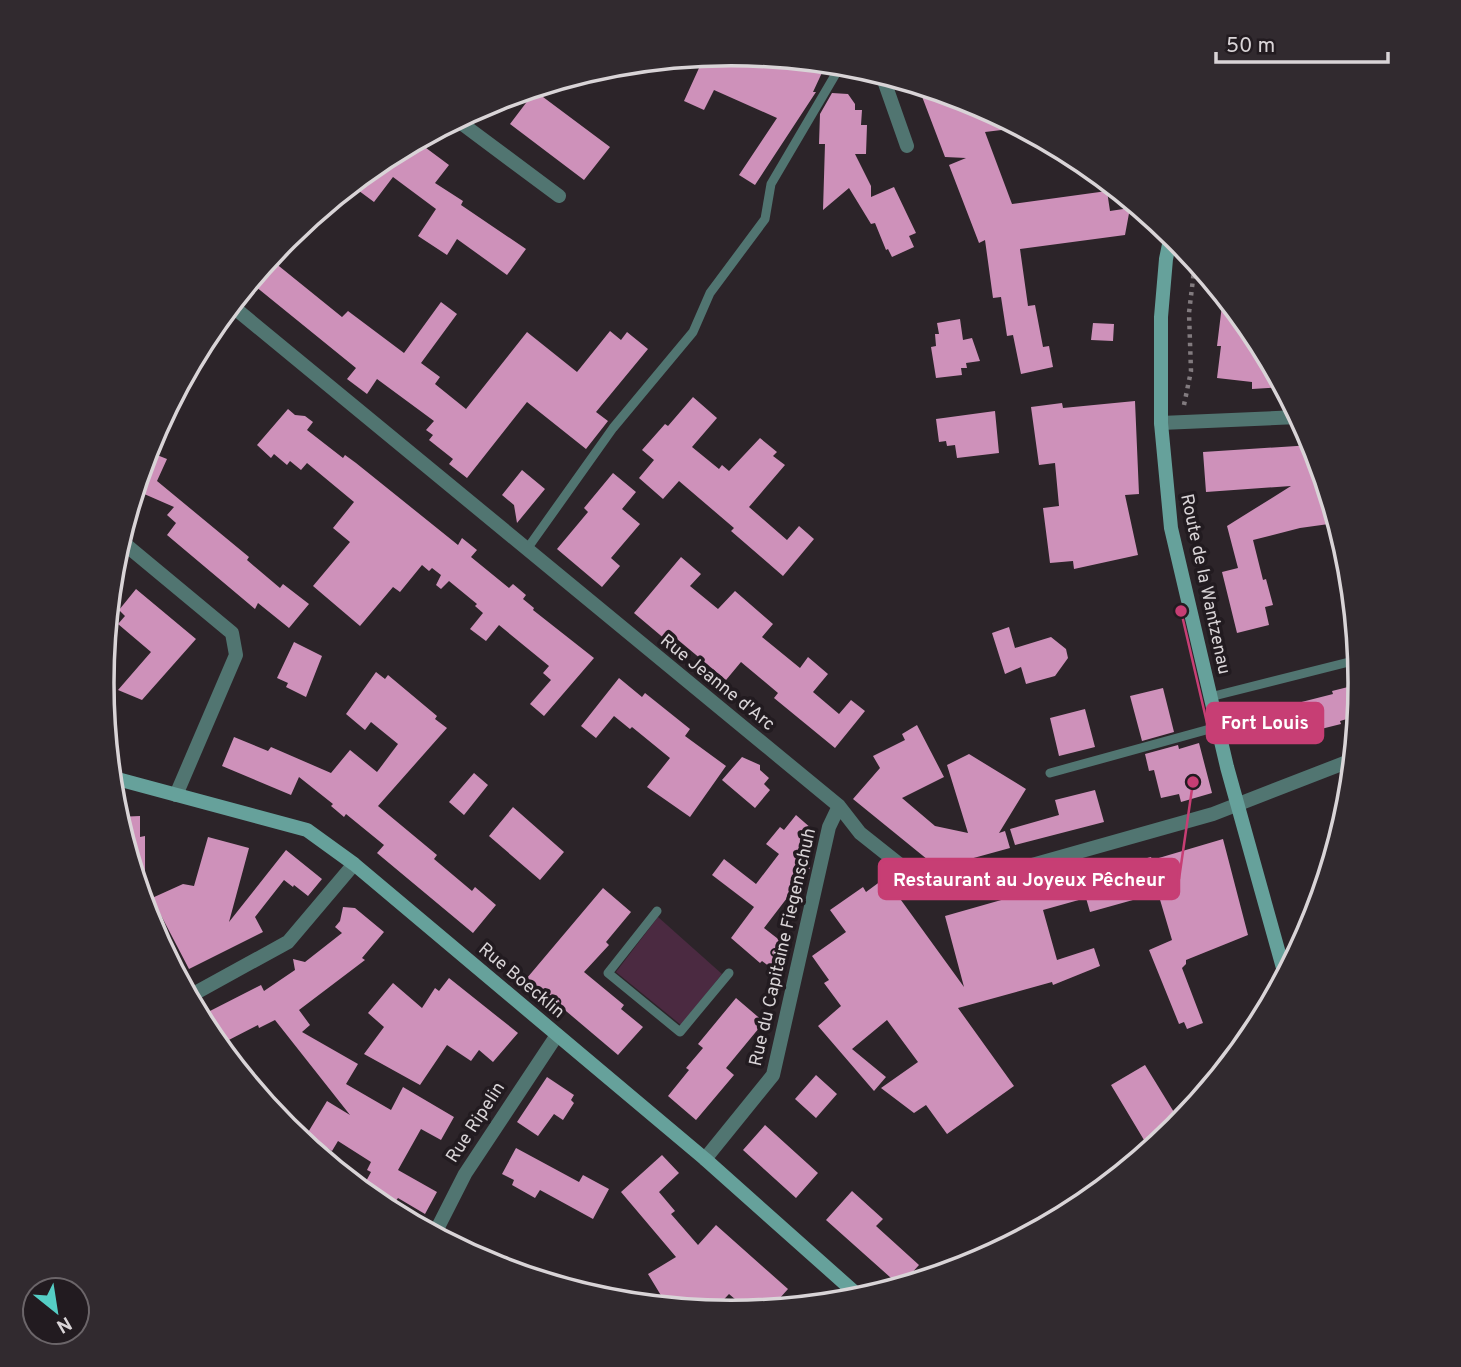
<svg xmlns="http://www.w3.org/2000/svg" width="1461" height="1367" font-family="Overpass,sans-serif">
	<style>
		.green { fill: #4b2a41 }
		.building { fill: #ce91ba }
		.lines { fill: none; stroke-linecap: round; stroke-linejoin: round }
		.path { stroke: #827b7f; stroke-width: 4.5; stroke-dasharray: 3.5 5; stroke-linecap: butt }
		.lane { stroke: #517571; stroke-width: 9 }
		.street { stroke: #517571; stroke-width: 14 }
		.secondary { stroke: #66a19b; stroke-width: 14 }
		.labels { text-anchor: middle; stroke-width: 7; stroke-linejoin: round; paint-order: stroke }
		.street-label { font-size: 18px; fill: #d9d4d7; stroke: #221b20 }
		.rim { fill: none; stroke: #d9d4d7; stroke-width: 3.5 }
		.leader { fill: none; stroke: #c73e74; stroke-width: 2.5 }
		.callout-dot { fill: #c73e74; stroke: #221b20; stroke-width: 2.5 }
		.callout { fill: #c73e74; stroke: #c73e74; stroke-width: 2.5 }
		.callout-label { font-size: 19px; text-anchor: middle; font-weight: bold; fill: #fff }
	</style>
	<rect width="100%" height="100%" fill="#2c2429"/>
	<!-- green -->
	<path class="green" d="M 658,917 L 722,974 L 681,1025 L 616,972 Z"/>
	<!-- building -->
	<path class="building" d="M 731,54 L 826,64 L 813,92 L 816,92 L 755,185 L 739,175 L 777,118 L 714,90 L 704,110 L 684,101 L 704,57 Z
		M 918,86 L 972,102 L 1019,128 L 985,132 L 1012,204 L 1107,191 L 1110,211 L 1130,208 L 1125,235 L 1020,249 L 1028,306 L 1035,305 L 1043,347 L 1049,346 L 1053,367 L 1021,374 L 1013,335 L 1007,336 L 1001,297 L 993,298 L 985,240 L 979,243 L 949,165 L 966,158 L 945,157 Z
		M 535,91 L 610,147 L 584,180 L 510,124 Z
		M 832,93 L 848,94 L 855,104 L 855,110 L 862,110 L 861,125 L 867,125 L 866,154 L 855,154 L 871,186 L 871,197 L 894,187 L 916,233 L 909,236 L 914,247 L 892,257 L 888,249 L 886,250 L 875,223 L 871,224 L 849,188 L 823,210 L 825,144 L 819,144 L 820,114 Z
		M 418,142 L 449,165 L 435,183 L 463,201 L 461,205 L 526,249 L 507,275 L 457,239 L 447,255 L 418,236 L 436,209 L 393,177 L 374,202 L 351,185 L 381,160 L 398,151 L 406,157 Z
		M 269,258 L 342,317 L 348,311 L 404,353 L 441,302 L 457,314 L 421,363 L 440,377 L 435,384 L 466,409 L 527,332 L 577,372 L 610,331 L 621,340 L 627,332 L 648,349 L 596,412 L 608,421 L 586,449 L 527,402 L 467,478 L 449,464 L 453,459 L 429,440 L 433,435 L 426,430 L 434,421 L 377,379 L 367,394 L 347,379 L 356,368 L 250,282 Z
		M 1223,297 L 1254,334 L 1282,387 L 1252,389 L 1252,382 L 1217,378 L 1221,346 L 1217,346 Z
		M 960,319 L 963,340 L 972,338 L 980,361 L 966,363 L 967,368 L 961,368 L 962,375 L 936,378 L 931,347 L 936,346 L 935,334 L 939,334 L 937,323 Z
		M 1093,323 L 1114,324 L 1113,341 L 1091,340 Z
		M 693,397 L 717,418 L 692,447 L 719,469 L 722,465 L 729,471 L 760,438 L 777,452 L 773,456 L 785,465 L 749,507 L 787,540 L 799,526 L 814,539 L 783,576 L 731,531 L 734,528 L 679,481 L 663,499 L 639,478 L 654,460 L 642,450 L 665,424 L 668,426 Z
		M 1135,401 L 1139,494 L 1125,495 L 1138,555 L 1074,569 L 1073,561 L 1050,563 L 1043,508 L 1059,506 L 1055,463 L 1039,465 L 1031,407 L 1062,403 L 1063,408 Z
		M 288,409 L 295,415 L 305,416 L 313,422 L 307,430 L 343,458 L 345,455 L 356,463 L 458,545 L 462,538 L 477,550 L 471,557 L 509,588 L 513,584 L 526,595 L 523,599 L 534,608 L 533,610 L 594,658 L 544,716 L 530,704 L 551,680 L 543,673 L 549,666 L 499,625 L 486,641 L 470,629 L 483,613 L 475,606 L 477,604 L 449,581 L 441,589 L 436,585 L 441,575 L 432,568 L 429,571 L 422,565 L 400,592 L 393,587 L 360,626 L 313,586 L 350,542 L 333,528 L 354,502 L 307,463 L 301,470 L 290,461 L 287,465 L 274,454 L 271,458 L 257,445 Z
		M 995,411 L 999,453 L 957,458 L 955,445 L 947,446 L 946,441 L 939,442 L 936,419 Z
		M 1312,445 L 1324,483 L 1325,495 L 1331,504 L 1336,523 L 1300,528 L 1253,540 L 1263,580 L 1266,579 L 1273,605 L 1265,607 L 1269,625 L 1237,633 L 1222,572 L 1238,568 L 1227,526 L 1291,486 L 1206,492 L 1203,452 Z
		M 147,451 L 167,459 L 157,481 L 249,557 L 247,560 L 280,588 L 283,584 L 309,604 L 289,628 L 258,603 L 255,609 L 167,535 L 176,523 L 167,515 L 174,507 L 135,490 Z
		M 522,470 L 545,489 L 517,523 L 514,505 L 502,495 Z
		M 613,473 L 636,492 L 622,509 L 640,524 L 611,558 L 620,566 L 602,587 L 557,549 L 588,512 L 584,508 Z
		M 681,557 L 701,574 L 690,586 L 718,609 L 735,591 L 773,624 L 762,637 L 800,668 L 808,657 L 828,674 L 813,692 L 839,714 L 851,700 L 865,711 L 835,748 L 774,698 L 778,693 L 741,662 L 726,680 L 671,634 L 666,640 L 634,613 Z
		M 136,589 L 196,639 L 142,700 L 118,690 L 151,652 L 118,624 L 125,616 L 119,610 Z
		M 1009,627 L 1015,648 L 1051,637 L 1066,649 L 1068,658 L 1055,676 L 1026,684 L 1021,667 L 1005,674 L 992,633 Z
		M 294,642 L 322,656 L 306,697 L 286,687 L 288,683 L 277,678 Z
		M 376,672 L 385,679 L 388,675 L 437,716 L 435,719 L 447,728 L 378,806 L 437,855 L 434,859 L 472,891 L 475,887 L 496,905 L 473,933 L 377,853 L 384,845 L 346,814 L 344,817 L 331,806 L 333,804 L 299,777 L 291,795 L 222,766 L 234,737 L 268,751 L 271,747 L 331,773 L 350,750 L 377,772 L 398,744 L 371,722 L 365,730 L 346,714 Z
		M 619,678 L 642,697 L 645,693 L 690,729 L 685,736 L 726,766 L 690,817 L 647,787 L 670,758 L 632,727 L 630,729 L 614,716 L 596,738 L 581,726 Z
		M 1360,684 L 1357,716 L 1340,721 L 1341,724 L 1265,743 L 1258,713 L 1333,694 L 1332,691 Z
		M 1163,688 L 1174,732 L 1142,741 L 1130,696 Z
		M 1085,709 L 1095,747 L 1059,756 L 1050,718 Z
		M 917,725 L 944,777 L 902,798 L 935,826 L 968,833 L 947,765 L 969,754 L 1026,789 L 999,833 L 1005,831 L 1010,848 L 948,865 L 933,864 L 853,799 L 880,768 L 873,756 L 905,740 L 902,734 Z
		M 1199,743 L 1212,793 L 1181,802 L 1179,794 L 1161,798 L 1154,770 L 1149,771 L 1145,754 L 1178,745 L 1179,749 Z
		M 742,757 L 760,765 L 760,770 L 769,778 L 764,784 L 770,790 L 755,808 L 722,780 Z
		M 474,773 L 488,785 L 464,815 L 449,802 Z
		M 1095,790 L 1104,822 L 1015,845 L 1010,829 L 1059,815 L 1055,800 Z
		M 513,807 L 564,852 L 540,880 L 489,836 Z
		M 796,815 L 812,829 L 803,840 L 807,843 L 796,856 L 810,868 L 764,928 L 791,949 L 774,970 L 762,961 L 760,963 L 731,938 L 754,907 L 712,875 L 724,859 L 756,884 L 779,854 L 766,844 L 780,827 L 784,830 Z
		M 140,816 L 140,837 L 145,836 L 145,895 L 141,896 L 117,817 Z
		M 208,837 L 249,848 L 229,922 L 286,850 L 322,879 L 308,896 L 294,885 L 293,887 L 284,880 L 255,917 L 263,932 L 189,969 L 152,898 L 183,884 L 194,886 Z
		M 1223,839 L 1248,935 L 1186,960 L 1186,964 L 1182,968 L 1203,1023 L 1187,1029 L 1184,1022 L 1179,1024 L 1149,950 L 1172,940 L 1158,893 L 1090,912 L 1086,898 L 1043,910 L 1057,960 L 1094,948 L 1100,966 L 1053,985 L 1052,982 L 958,1008 L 1014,1086 L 947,1134 L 926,1105 L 914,1113 L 881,1088 L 918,1062 L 887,1020 L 852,1049 L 886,1077 L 874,1091 L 818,1026 L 841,1006 L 824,983 L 829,980 L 812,956 L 846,932 L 830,910 L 863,887 L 866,892 L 885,878 L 964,987 L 945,916 L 1026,893 L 1022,881 L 1038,876 L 1061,870 L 1065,884 L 1106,872 L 1105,869 L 1151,857 L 1152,860 Z
		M 603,888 L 631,912 L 606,942 L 609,945 L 584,972 L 624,1005 L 621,1009 L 643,1027 L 618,1055 L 527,978 Z
		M 343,907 L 355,908 L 384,932 L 362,958 L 365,960 L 299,1010 L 310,1025 L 302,1032 L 358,1064 L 346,1084 L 391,1110 L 403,1087 L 454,1117 L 441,1140 L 421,1129 L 398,1170 L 437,1192 L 425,1214 L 398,1198 L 395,1202 L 364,1185 L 371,1172 L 367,1170 L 371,1162 L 338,1141 L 332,1151 L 307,1134 L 327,1101 L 350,1115 L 275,1020 L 259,1028 L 258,1025 L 221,1044 L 206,1013 L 261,985 L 264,991 L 295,970 L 293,959 L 305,962 L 342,933 L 335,927 L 340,921 Z
		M 449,978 L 518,1033 L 493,1062 L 479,1050 L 471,1061 L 447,1045 L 420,1085 L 364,1054 L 384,1027 L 368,1013 L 393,983 L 422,1008 L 435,988 L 439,991 Z
		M 736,998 L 764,1022 L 726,1068 L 734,1075 L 696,1120 L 668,1096 L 689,1070 L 686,1068 L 703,1048 L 698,1044 Z
		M 1145,1065 L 1180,1122 L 1150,1150 L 1111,1085 Z
		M 816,1075 L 837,1094 L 816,1118 L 795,1099 Z
		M 547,1077 L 574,1095 L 571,1100 L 574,1103 L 563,1120 L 554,1114 L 538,1136 L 517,1122 Z
		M 765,1125 L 818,1173 L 796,1198 L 743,1150 Z
		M 516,1148 L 579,1182 L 583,1175 L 609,1189 L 593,1219 L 540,1190 L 535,1198 L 512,1185 L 514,1180 L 502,1174 Z
		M 662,1155 L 679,1173 L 659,1192 L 675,1211 L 671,1214 L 698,1245 L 716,1225 L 788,1289 L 770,1309 L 749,1311 L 729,1294 L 713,1311 L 668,1307 L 648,1274 L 676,1257 L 621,1192 Z
		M 852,1191 L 883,1219 L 876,1226 L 919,1265 L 900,1286 L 826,1220 Z"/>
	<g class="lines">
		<!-- path -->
		<path class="path" d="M 1184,405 L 1191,371 L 1189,313 L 1195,262"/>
		<!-- lane -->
		<path class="lane" d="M 527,549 L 613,428 L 693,332 L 710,293 L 765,219 L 771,184 L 841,65
			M 1210,697 L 1357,660
			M 1050,773 L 1217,727
			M 657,911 L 608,973 L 680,1032 L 729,973"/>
		<!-- street -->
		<path class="street" d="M 882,75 L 907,146
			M 457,120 L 559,196
			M 231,305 L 839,806 L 860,833 L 928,887 L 943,890 L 1213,814 L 1352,760
			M 1161,423 L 1298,417
			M 120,540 L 232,633 L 236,655 L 176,795
			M 188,997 L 288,942 L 354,864
			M 705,1159 L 773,1075 L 829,827 L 839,806
			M 434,1235 L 465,1174 L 557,1035"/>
		<!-- secondary -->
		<path class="secondary" d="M 1171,235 L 1166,259 L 1161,317 L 1161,423 L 1171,528 L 1227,767 L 1285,975
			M 110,777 L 307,830 L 354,864 L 705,1159 L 861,1298"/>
	</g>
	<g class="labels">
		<!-- street labels -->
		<g class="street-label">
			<text transform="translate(1206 584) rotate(78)" y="6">Route de la Wantzenau</text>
			<text transform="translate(718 682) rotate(39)" y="6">Rue Jeanne d'Arc</text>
			<text transform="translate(782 947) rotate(-77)" y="6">Rue du Capitaine Fiegenschuh</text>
			<text transform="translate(522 980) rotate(40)" y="6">Rue Boecklin</text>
			<text transform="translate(475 1122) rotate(-57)" y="6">Rue Ripelin</text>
		</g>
	</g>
	<!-- crop -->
	<path d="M0 0H1461V1367H0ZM114 683a617 617 0 1 1 1234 0a617 617 0 1 1-1234 0Z" fill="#312a2f" fill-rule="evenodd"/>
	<path class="rim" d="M114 683a617 617 0 1 1 1234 0a617 617 0 1 1-1234 0Z"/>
	<!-- callouts -->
	<path class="leader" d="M1181 611L1207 723M1193 782L1179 879"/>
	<g class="callout-dot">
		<circle cx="1181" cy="611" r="7"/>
		<circle cx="1193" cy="782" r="7"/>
	</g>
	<g class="callout">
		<rect x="1207" y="703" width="116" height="40" rx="7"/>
		<rect x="879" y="859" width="300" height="40" rx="7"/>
	</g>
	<g class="callout-label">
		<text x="1265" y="729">Fort Louis</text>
		<text x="1029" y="886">Restaurant au Joyeux Pêcheur</text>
	</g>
	<!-- north arrow -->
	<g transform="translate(56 1311) rotate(150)"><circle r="33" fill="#221b20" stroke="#6b6569" stroke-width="2"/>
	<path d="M0-5L12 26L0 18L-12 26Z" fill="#55cec5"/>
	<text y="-10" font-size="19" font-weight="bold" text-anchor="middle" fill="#d9d4d7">N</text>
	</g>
	<!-- scale -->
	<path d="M1216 52v10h172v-10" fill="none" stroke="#d9d4d7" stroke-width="3.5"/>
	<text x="1226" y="52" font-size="21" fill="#d9d4d7" stroke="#221b20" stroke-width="5" paint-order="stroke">50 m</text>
</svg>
